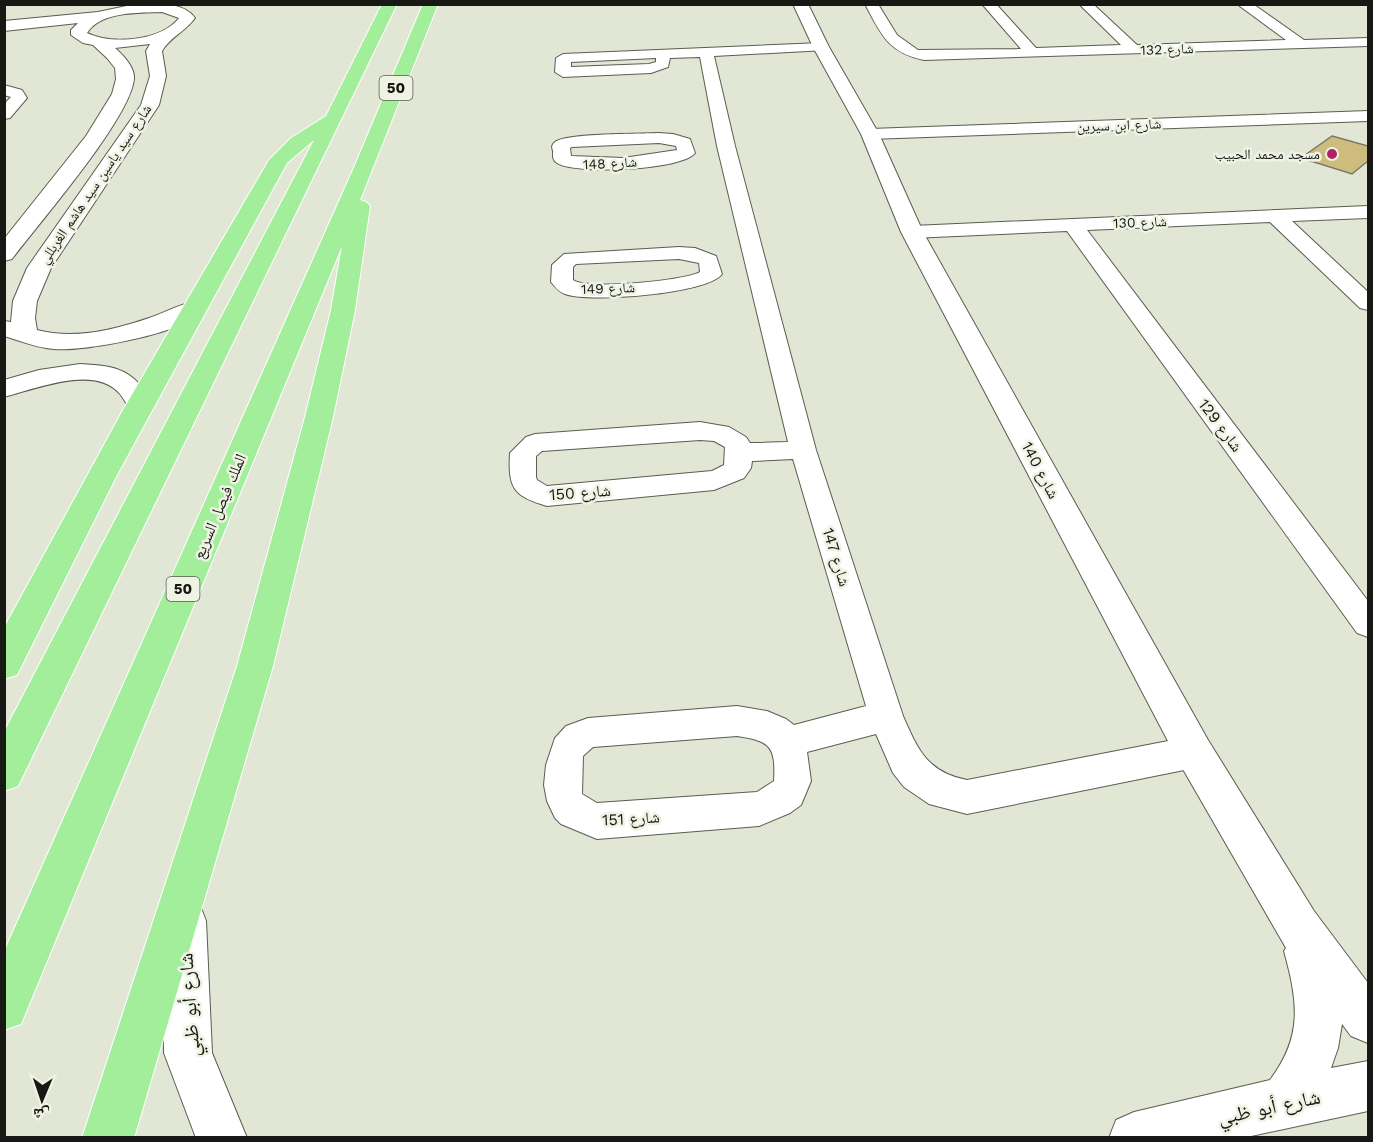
<svg xmlns="http://www.w3.org/2000/svg" width="1373" height="1142" font-family="'Work Sans','Noto Naskh Arabic',sans-serif">
	<style>
		.building { fill: #cdbc7e; stroke: #7b7869; stroke-width: 1.5 }
		.lines { fill: none; stroke-linecap: round; stroke-linejoin: round }
		.minor-casing { stroke: #5a5d4f; stroke-width: 2 }
		.tertiary-casing { stroke: #5a5d4f; stroke-width: 2 }
		.motorway-casing { stroke: #fff; stroke-width: 2 }
		.minor { fill: #fff; fill-rule: evenodd }
		.tertiary { fill: #fff; fill-rule: evenodd }
		.motorway { fill: #a2ee9b; fill-rule: evenodd }
		.poi-dot { fill: #ae2363; stroke: #eff3e3; stroke-width: 2 }
		.labels { text-anchor: middle; stroke-width: 5; stroke-linejoin: round; paint-order: stroke }
		.far-street-label { font-size: 14px; fill: #171813; stroke: #eff3e3 }
		.far-poi-label { font-size: 14px; fill: #171813; stroke: #eff3e3; text-anchor: end }
		.shield { fill: #eff3e3; stroke: #585a51; stroke-width: 1.5 }
		.shield-label { font-size: 15px; font-weight: bold; fill: #171813 }
		.street-label { font-size: 16px; fill: #171813; stroke: #eff3e3 }
		.near-street-label { font-size: 20px; fill: #171813; stroke: #eff3e3 }
	</style>
	<rect width="100%" height="100%" fill="#e2e6d5"/>
	<!-- building -->
	<path class="building" d="M 1332,136 L 1368,146 L 1368,161 L 1352,174 L 1301,158 Z"/>
	<g class="lines">
		<defs>
			<path id="minor" d="M 865,4 L 878,4 L 897,35 L 918,50 L 1021,49 L 982,4 L 996,4 L 1036,48 L 1121,45 L 1079,4 L 1093,4 L 1137,45 L 1286,40 L 1237,4 L 1253,4 L 1304,40 L 1368,38 L 1368,46 L 924,60 C 888,53 881,34 865,4 Z
				M 821,43 L 826,44 L 828,47 L 826,50 L 714,56 L 735,146 L 816,450 L 903,716 C 918,750 927,772 967,780 L 1194,736 L 1206,741 L 1212,752 L 1206,763 L 1194,768 L 967,814 L 929,804 L 904,787 L 893,773 L 876,734 L 807,752 L 811,781 L 801,805 L 790,813 L 759,826 L 597,839 L 561,824 L 555,818 L 547,801 L 544,785 L 546,765 L 555,738 L 566,726 L 588,718 L 737,706 L 767,711 L 786,719 L 794,725 L 866,706 L 793,459 L 752,461 L 751,468 L 744,478 L 714,490 L 547,506 C 513,496 508,488 510,453 L 526,437 L 535,434 L 700,422 L 729,427 L 746,437 L 750,443 L 788,442 L 717,146 L 700,57 L 670,58 L 668,67 L 651,73 L 563,77 L 555,72 L 556,58 L 563,54 ZM 656,58 L 656,62 L 649,64 L 571,67 L 571,62 ZM 700,440 L 714,441 L 725,447 L 724,465 L 712,471 L 547,486 L 537,480 L 536,477 L 536,456 L 542,451 ZM 737,736 C 770,741 776,746 774,781 L 757,792 L 597,803 L 582,794 L 583,756 L 593,747 Z
				M 4,85 L 22,90 L 27,98 L 10,118 L 4,119 L 4,104 L 11,97 L 4,95 Z
				M 1368,111 L 1368,121 L 870,139 L 864,138 L 861,134 L 864,130 L 870,129 Z
				M 659,133 L 673,134 L 690,139 L 695,153 C 683,170 575,175 557,163 C 552,160 553,155 553,151 C 552,147 551,146 555,142 C 566,133 641,134 659,133 ZM 659,143 L 676,146 L 677,150 L 623,158 L 571,156 L 570,148 L 572,147 Z
				M 1368,206 L 1368,218 L 1292,221 L 1368,292 L 1368,310 L 1360,308 L 1270,222 L 1087,230 L 1368,601 L 1368,637 L 1357,633 L 1067,231 L 912,238 L 905,236 L 902,232 L 905,228 L 912,226 Z
				M 679,247 L 695,248 L 716,256 L 722,274 C 708,294 588,303 565,294 C 559,292 555,287 551,282 L 552,265 L 564,254 ZM 679,259 L 699,263 L 700,272 C 684,281 586,290 573,280 L 573,267 L 576,264 Z"/>
			<path id="tertiary" d="M 136,4 C 155,4 183,1 195,18 C 185,32 170,37 162,51 L 166,76 L 159,105 L 51,268 L 37,301 L 35,318 L 37,330 C 74,340 114,330 149,318 C 164,313 178,305 193,302 L 202,304 L 205,309 C 189,333 83,352 54,349 C 37,348 21,341 4,336 L 4,321 L 11,322 L 13,301 L 27,268 L 141,105 L 150,76 L 146,51 L 150,44 L 115,48 C 123,55 135,67 134,79 C 130,119 39,223 12,259 L 4,261 L 4,239 L 86,136 L 112,94 L 116,79 L 115,68 L 107,58 L 93,45 L 83,43 L 71,35 L 71,30 L 78,23 L 4,31 L 4,21 L 98,12 ZM 162,12 L 179,18 C 161,41 112,45 87,33 C 101,11 139,13 162,12 Z
				M 793,4 L 808,4 L 829,47 L 879,134 L 923,232 L 1208,740 L 1314,911 L 1368,983 L 1368,1043 L 1351,1036 L 1342,1024 L 1338,1048 L 1331,1068 L 1368,1061 L 1368,1111 L 1242,1138 L 1109,1138 L 1116,1120 L 1134,1112 L 1270,1080 C 1303,1036 1298,1002 1284,951 L 1286,948 L 1180,764 L 901,232 L 861,134 L 813,47 Z
				M 80,364 C 119,366 133,370 154,404 L 150,410 L 140,413 L 130,410 C 127,405 124,399 120,394 C 95,364 36,389 4,397 L 4,380 L 39,370 Z
				M 184,899 L 200,905 L 206,921 L 212,1053 L 247,1138 L 196,1138 L 164,1053 L 162,921 L 168,905 Z"/>
			<path id="motorway" d="M 382,4 L 397,4 L 18,786 L 4,791 L 4,732 L 314,140 L 287,163 L 118,473 L 17,675 L 4,679 L 4,628 L 123,410 L 269,160 L 291,138 L 326,116 Z
				M 423,4 L 438,4 L 360,200 L 366,202 L 370,206 L 355,310 L 333,417 L 273,666 L 134,1138 L 82,1138 L 237,666 L 305,417 L 331,310 L 342,246 L 21,1024 L 4,1030 L 4,952 L 352,172 Z"/>
		</defs>
		<!-- minor casing -->
		<use href="#minor" class="minor-casing"/>
		<!-- tertiary casing -->
		<use href="#tertiary" class="tertiary-casing"/>
		<!-- motorway casing -->
		<use href="#motorway" class="motorway-casing"/>
		<!-- minor -->
		<use href="#minor" class="minor"/>
		<!-- tertiary -->
		<use href="#tertiary" class="tertiary"/>
		<!-- motorway -->
		<use href="#motorway" class="motorway"/>
	</g>
	<!-- markers -->
	<circle class="poi-dot" cx="1332" cy="154" r="6"/>
	<g class="labels">
		<!-- far-street labels -->
		<g class="far-street-label">
			<text transform="translate(1167 49) rotate(-2)" y="5">شارع 132</text>
			<text transform="translate(1119 125) rotate(-2)" y="5">شارع ابن سيرين</text>
			<text transform="translate(610 163) rotate(-3)" y="5">شارع 148</text>
			<text transform="translate(95 184) rotate(-56)" y="5">شارع سيد ياسين سيد هاشم الغربللي</text>
			<text transform="translate(1140 222) rotate(-2)" y="5">شارع 130</text>
			<text transform="translate(608 288) rotate(-2)" y="5">شارع 149</text>
		</g>
		<!-- far-poi labels -->
		<g class="far-poi-label">
			<text x="1320" y="159">مسجد محمد الحبيب</text>
		</g>
		<!-- shield labels -->
		<g class="shield">
			<rect x="379.5" y="76" width="33" height="24" rx="4.5"/>
			<rect x="166.5" y="577" width="33" height="24" rx="4.5"/>
		</g>
		<g class="shield-label">
			<text x="396" y="93">50</text>
			<text x="183" y="594">50</text>
		</g>
		<!-- street labels -->
		<g class="street-label">
			<text transform="translate(1221 425) rotate(53)" y="6">شارع 129</text>
			<text transform="translate(1041 470) rotate(62)" y="6">شارع 140</text>
			<text transform="translate(580 492) rotate(-4)" y="6">شارع 150</text>
			<text transform="translate(219 506) rotate(-67)" y="6">الملك فيصل السريع</text>
			<text transform="translate(837 557) rotate(73)" y="6">شارع 147</text>
			<text transform="translate(631 818) rotate(-3)" y="6">شارع 151</text>
		</g>
		<!-- near-street labels -->
		<g class="near-street-label">
			<text transform="translate(189 1005) rotate(-94)" y="7">شارع أبو ظبي</text>
			<text transform="translate(1269 1107) rotate(-12)" y="7">شارع أبو ظبي</text>
		</g>
	</g>
	<!-- border -->
	<rect width="1373" height="1142" fill="none" stroke="#171813" stroke-width="12"/>
	<!-- north arrow -->
	<g transform="translate(42 1100) rotate(182)" stroke="#eff3e3" stroke-width="4.5" paint-order="stroke">
	<path d="M0-4.5L10 22L0 15L-10 22Z" fill="#171813"/>
	<text y="-9" font-size="16" font-weight="bold" text-anchor="middle" fill="#171813">ش</text>
	</g>
</svg>
